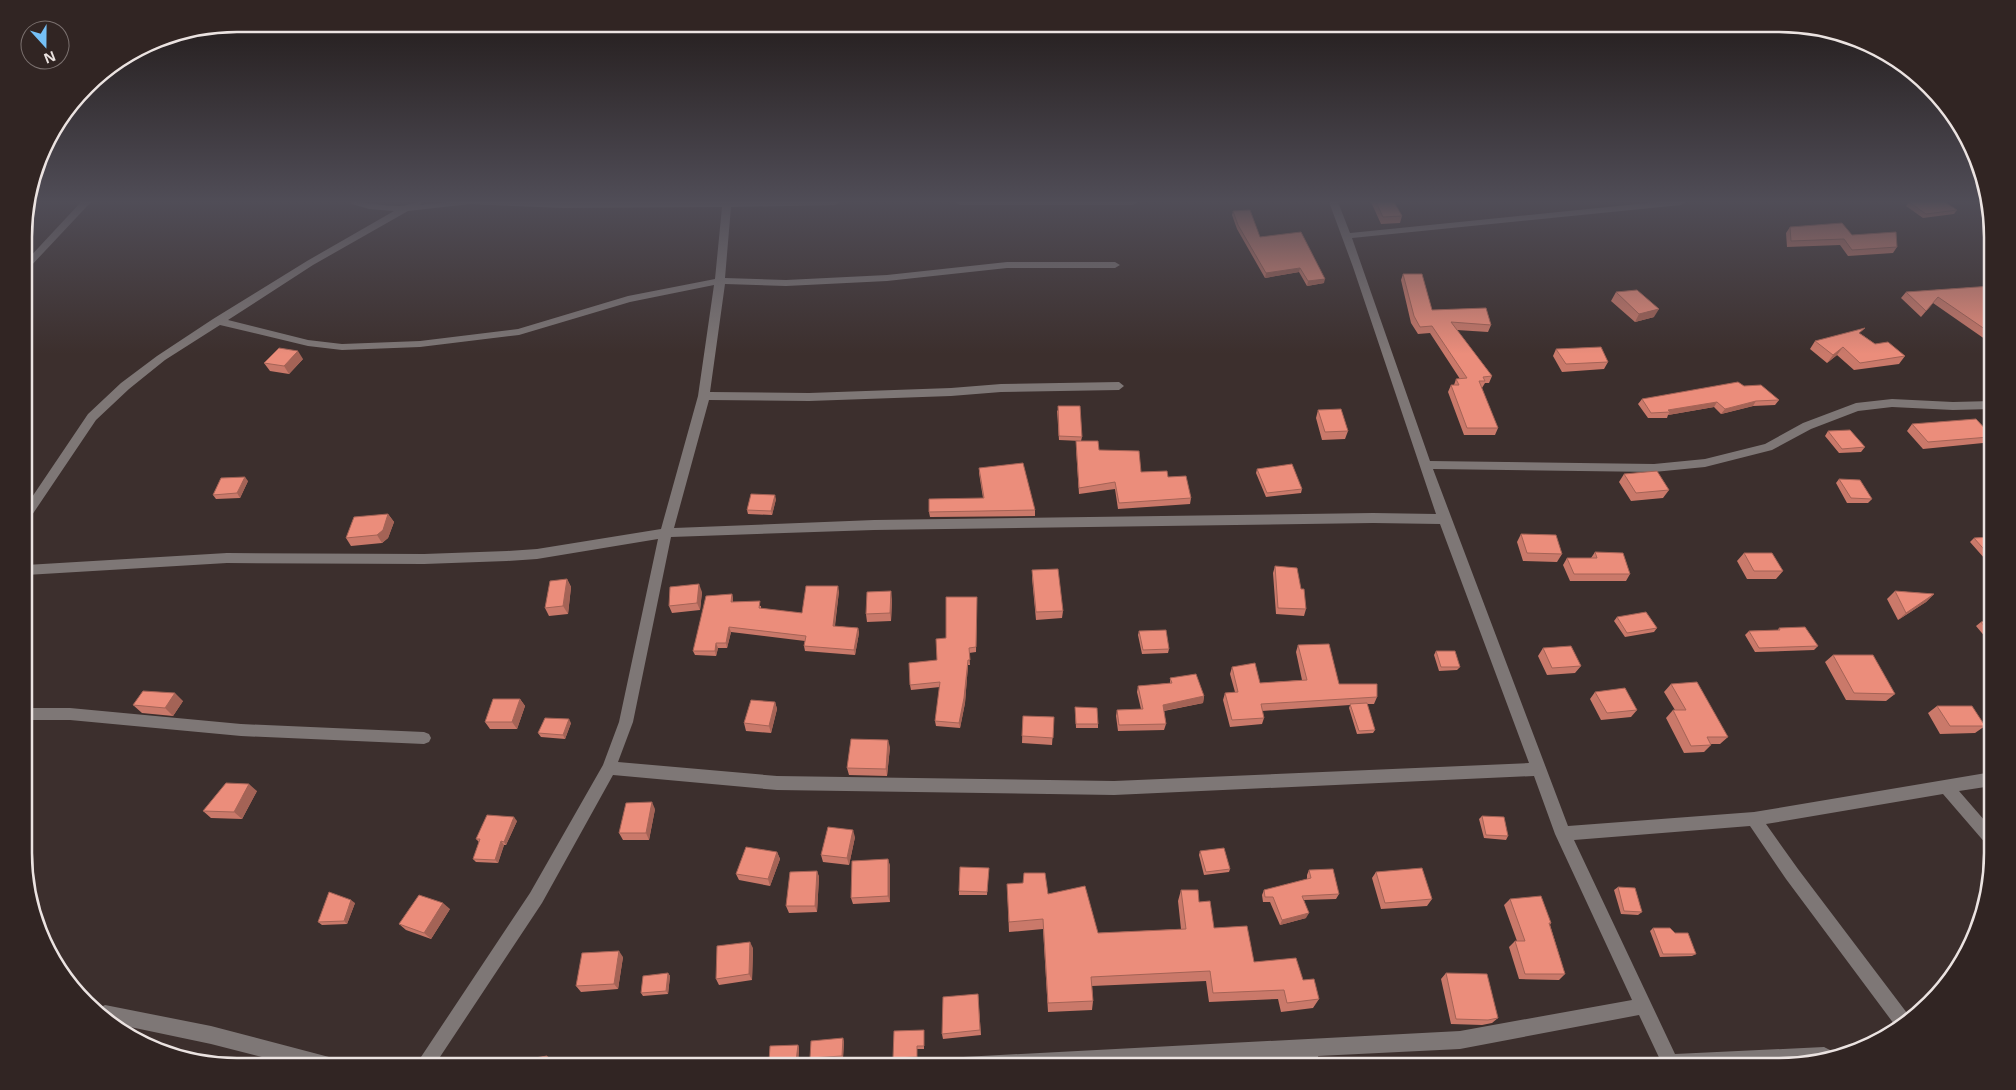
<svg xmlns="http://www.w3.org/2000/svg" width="2016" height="1090" font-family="'Noto Sans',sans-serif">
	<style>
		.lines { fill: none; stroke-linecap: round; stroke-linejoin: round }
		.minor { fill: #7e7776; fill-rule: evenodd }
		.wall { fill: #ca796a }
		.shaded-wall { fill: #a46356 }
		.building { fill: #eb8d7b; stroke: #a46356 }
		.rim { fill: none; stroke: #ebe3e1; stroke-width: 2.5 }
	</style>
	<rect width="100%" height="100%" fill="#3c2f2d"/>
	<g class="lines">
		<!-- minor -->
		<path class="minor" d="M 81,202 L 91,202 L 29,268 L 26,269 L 26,261 Z
			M 351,202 C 367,202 383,206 399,206 C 407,206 414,202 422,202 L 420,205 L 448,202 L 840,202 L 835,205 L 731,207 L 725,278 L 786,280 L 887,275 L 1007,262 L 1115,262 L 1120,265 L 1115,268 L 1007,268 L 887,281 L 786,286 L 725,284 L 710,392 L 809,393 L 951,388 L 1001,384 L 1119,382 L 1124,386 L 1119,390 L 1001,392 L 951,396 L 809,401 L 709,400 L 674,528 L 874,520 L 1373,513 L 1436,514 L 1353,267 L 1329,202 L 1338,202 L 1350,233 L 1657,202 L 1685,202 L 1681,205 L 1352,238 L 1430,461 L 1654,464 L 1705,459 L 1765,444 L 1803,423 L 1856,403 L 1892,399 L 1953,402 L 1992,401 L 1992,409 L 1953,410 L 1892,407 L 1858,411 L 1811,429 L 1772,450 L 1705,467 L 1654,472 L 1433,469 L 1568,826 L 1754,812 L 1992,772 L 1992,786 L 1959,791 L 1992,829 L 1992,847 L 1987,845 L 1943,794 L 1766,824 L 1798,869 L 1910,1017 L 1897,1028 L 1786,879 L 1750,826 L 1574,840 L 1675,1054 L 1824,1047 L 1830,1050 L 1832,1054 L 1792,1066 L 1663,1066 L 1639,1015 L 1460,1049 L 1318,1056 L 1320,1066 L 1302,1066 L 1301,1057 L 1129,1066 L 954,1066 L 957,1060 L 963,1057 L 1460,1031 L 1632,1000 L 1555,834 L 1534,776 L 1114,795 L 777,790 L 613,775 L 542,903 L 434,1066 L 415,1066 L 530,893 L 603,765 L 619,722 L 658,539 L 537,559 L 507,561 L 424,564 L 227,563 L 26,575 L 26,565 L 227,553 L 424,554 L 507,551 L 537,549 L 661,529 L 698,396 L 714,285 L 630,302 L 519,335 L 420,347 L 342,350 L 308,346 L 220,325 L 165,360 L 129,389 L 96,420 L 30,518 L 26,519 L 26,506 L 88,414 L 121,383 L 157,356 L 213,319 L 307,261 L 394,211 L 369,209 L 352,204 ZM 470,204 L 563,208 L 722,207 L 715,279 L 628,296 L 518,329 L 420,341 L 342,344 L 308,340 L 228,320 L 313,265 L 408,211 ZM 1373,523 L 1440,524 L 1529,763 L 1114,781 L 777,776 L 618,762 L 633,722 L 671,537 L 874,530 Z
			M 955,202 L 1138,202 L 1133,205 L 960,205 Z
			M 26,708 L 70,708 L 241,724 L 424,732 L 429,734 L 431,738 L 429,742 L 424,744 L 241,736 L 70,720 L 26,720 Z
			M 105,1005 L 211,1026 L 329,1057 L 335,1060 L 338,1066 L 297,1066 L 211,1044 L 116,1024 L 99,1008 Z"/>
	</g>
	<!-- wall -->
	<path class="wall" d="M 1371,202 L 1394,202 L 1402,216 L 1400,223 L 1381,224 Z
		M 1909,202 L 1957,210 L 1954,214 L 1923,218 L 1906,206 Z
		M 1233,211 L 1260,237 L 1324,283 L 1307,286 L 1299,272 L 1265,278 L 1237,229 L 1232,215 Z
		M 1790,227 L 1852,235 L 1897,247 L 1893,253 L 1848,256 L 1840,245 L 1787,247 L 1786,233 Z
		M 1403,274 L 1432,310 L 1491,325 L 1488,332 L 1457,330 L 1492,376 L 1489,383 L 1485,383 L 1482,388 L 1481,388 L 1498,428 L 1495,435 L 1464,435 L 1448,392 L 1451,385 L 1454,385 L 1456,379 L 1460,379 L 1430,333 L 1418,334 L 1411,323 L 1401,280 Z
		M 1992,286 L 1992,344 L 1933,303 L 1921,317 L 1901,298 L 1906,292 Z
		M 1616,292 L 1654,317 L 1635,322 L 1611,301 Z
		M 1861,334 L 1875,344 L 1905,356 L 1899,364 L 1854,370 L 1837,355 L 1827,363 L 1810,349 L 1815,341 Z
		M 1556,349 L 1608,362 L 1604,369 L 1562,372 L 1553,356 Z
		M 303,359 L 289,374 L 270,371 L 264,363 Z
		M 1744,386 L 1779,400 L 1775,405 L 1753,406 L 1721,414 L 1714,407 L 1668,415 L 1667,418 L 1648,418 L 1638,404 L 1642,399 Z
		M 1057,410 L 1082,437 L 1081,441 L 1059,440 Z
		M 1318,410 L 1348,431 L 1345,439 L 1322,440 L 1316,418 Z
		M 1912,424 L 1990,434 L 1988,436 L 1989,437 L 1983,443 L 1923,449 L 1907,431 Z
		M 1828,431 L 1865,447 L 1861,452 L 1839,453 L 1825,436 Z
		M 1076,441 L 1141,472 L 1168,477 L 1191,498 L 1190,504 L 1118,509 L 1115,489 L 1079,494 L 1076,448 Z
		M 979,468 L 1035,510 L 1035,516 L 930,517 L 929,512 L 983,498 L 979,473 Z
		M 1257,469 L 1302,489 L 1301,493 L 1266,497 L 1256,473 Z
		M 1624,474 L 1669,490 L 1663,498 L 1631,501 L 1619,482 Z
		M 1839,479 L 1872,499 L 1868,503 L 1847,503 L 1836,483 Z
		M 248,481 L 240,498 L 216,499 L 213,495 Z
		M 776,499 L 772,515 L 748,514 L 747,510 Z
		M 388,514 L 394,522 L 388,538 L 382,543 L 351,546 L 346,538 Z
		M 1521,534 L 1562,554 L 1557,562 L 1523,561 L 1517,542 Z
		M 1992,537 L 1992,558 L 1985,559 L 1970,542 L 1974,538 Z
		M 1595,552 L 1630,574 L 1626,581 L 1570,581 L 1563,565 L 1567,558 L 1591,558 Z
		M 1744,553 L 1783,571 L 1776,579 L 1747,579 L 1737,561 Z
		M 1275,566 L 1306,609 L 1304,616 L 1276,614 L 1273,573 Z
		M 1032,570 L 1063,611 L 1062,618 L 1036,620 L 1032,578 Z
		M 567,579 L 571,587 L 568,614 L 549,616 L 545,608 Z
		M 839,591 L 835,626 L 858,628 L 859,633 L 855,655 L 805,651 L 804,646 L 805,641 L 731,632 L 727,648 L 718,648 L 716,656 L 695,655 L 693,651 L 732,594 L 733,599 L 733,602 L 761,606 L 761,609 L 802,613 Z
		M 1895,591 L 1934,594 L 1926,602 L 1898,620 L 1887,599 Z
		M 702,592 L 700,610 L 672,613 L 669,606 Z
		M 977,597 L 976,652 L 969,653 L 970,665 L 968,665 L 965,703 L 960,728 L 936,726 L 935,721 L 940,687 L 911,690 L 910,685 L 937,660 Z
		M 892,599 L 891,621 L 867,622 L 866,614 Z
		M 1617,617 L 1657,628 L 1654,632 L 1625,637 L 1614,621 Z
		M 1992,621 L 1992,645 L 1976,626 L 1981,622 Z
		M 1779,628 L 1818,646 L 1814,650 L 1755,652 L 1745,635 L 1749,631 L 1778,630 Z
		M 1139,631 L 1169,649 L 1168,653 L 1142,654 L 1138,635 Z
		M 1298,645 L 1339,684 L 1377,697 L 1374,704 L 1367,704 L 1375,730 L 1373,733 L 1357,734 L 1349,708 L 1350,705 L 1262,711 L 1264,718 L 1262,724 L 1230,727 L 1223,700 L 1225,693 L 1235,692 L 1230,674 L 1232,667 L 1260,683 L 1302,680 L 1296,652 Z
		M 1543,648 L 1581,666 L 1575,673 L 1547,675 L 1538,656 Z
		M 1436,651 L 1460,667 L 1457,670 L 1439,671 L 1434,655 Z
		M 1833,655 L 1895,694 L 1886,701 L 1846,700 L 1825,662 Z
		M 1170,678 L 1204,696 L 1203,703 L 1164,711 L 1166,724 L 1164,730 L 1118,731 L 1116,716 L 1117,710 L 1141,709 L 1137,692 L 1138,686 L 1170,683 Z
		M 1671,684 L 1728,737 L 1720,744 L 1711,744 L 1711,745 L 1704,752 L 1684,753 L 1666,718 L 1673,710 L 1675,710 L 1664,692 Z
		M 1595,692 L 1637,710 L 1631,717 L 1601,720 L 1590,699 Z
		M 520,699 L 525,706 L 517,729 L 490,729 L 485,722 Z
		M 183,701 L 173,716 L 142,713 L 133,705 Z
		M 775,702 L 777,709 L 771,733 L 746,731 L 744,723 Z
		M 1937,706 L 1985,726 L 1975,733 L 1940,734 L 1928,713 Z
		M 1075,707 L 1098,724 L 1098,728 L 1076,728 Z
		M 1023,716 L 1054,717 L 1052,745 L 1022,743 Z
		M 571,723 L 565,739 L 541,737 L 538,733 Z
		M 890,747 L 887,776 L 849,775 L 847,768 Z
		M 257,791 L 242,819 L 211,818 L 203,811 Z
		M 655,809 L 649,840 L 623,840 L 619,833 Z
		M 1482,816 L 1508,836 L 1506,840 L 1484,838 L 1479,819 Z
		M 517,821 L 506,845 L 504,845 L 498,863 L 476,862 L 473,859 L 479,842 L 476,839 Z
		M 855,837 L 849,865 L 823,862 L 821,855 Z
		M 1200,851 L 1230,869 L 1229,872 L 1204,875 L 1199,855 Z
		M 777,852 L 780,859 L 770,886 L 739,880 L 736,874 Z
		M 888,859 L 890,866 L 890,902 L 853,904 L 851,898 Z
		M 989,868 L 987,895 L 959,895 L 959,891 Z
		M 1309,870 L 1339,894 L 1336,899 L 1304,900 L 1306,918 L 1280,925 L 1270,902 L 1263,902 L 1262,895 L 1264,890 L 1307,879 L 1307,875 Z
		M 817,871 L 819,877 L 817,912 L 789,913 L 786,906 Z
		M 1376,872 L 1432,899 L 1427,906 L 1381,909 L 1372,878 Z
		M 1007,884 L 1048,894 L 1098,933 L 1181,929 L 1178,901 L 1181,890 L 1199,902 L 1214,928 L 1254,962 L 1303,980 L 1319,999 L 1313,1008 L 1281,1012 L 1278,999 L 1209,1002 L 1206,981 L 1092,986 L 1093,1001 L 1092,1010 L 1048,1012 L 1043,929 L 1009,932 Z
		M 1618,887 L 1642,912 L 1638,915 L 1621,914 L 1614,890 Z
		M 1510,899 L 1551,923 L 1550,925 L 1565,974 L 1559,980 L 1519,979 L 1509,947 L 1515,941 L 1517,941 L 1504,905 Z
		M 355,903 L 347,924 L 322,925 L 318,922 Z
		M 450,909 L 431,939 L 406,930 L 399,924 Z
		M 1653,928 L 1675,933 L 1696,954 L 1692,956 L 1660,957 L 1650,931 Z
		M 753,948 L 752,980 L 719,985 L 716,979 Z
		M 623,957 L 618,989 L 581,992 L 576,986 Z
		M 668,973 L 670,976 L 668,994 L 643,996 L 641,993 Z
		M 1446,973 L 1498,1018 L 1492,1023 L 1482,1025 L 1451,1024 L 1441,979 Z
		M 978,994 L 981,1035 L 943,1039 L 942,1034 Z
		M 924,1033 L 924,1049 L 917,1049 L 917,1060 L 894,1061 L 893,1058 Z
		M 844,1041 L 843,1058 L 811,1060 L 810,1058 Z
		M 798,1045 L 799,1048 L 798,1063 L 770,1064 L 769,1062 Z"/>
	<!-- shaded-wall -->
	<path class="shaded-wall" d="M 1300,268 L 1299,272 L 1265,278 L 1266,273 Z
		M 1325,279 L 1324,283 L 1307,286 L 1308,281 Z
		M 1659,309 L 1654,317 L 1635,322 L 1639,314 Z
		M 1843,347 L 1837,355 L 1827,363 L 1833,355 Z
		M 298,351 L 303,359 L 289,374 L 284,366 Z
		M 1756,401 L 1753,406 L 1721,414 L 1725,409 Z
		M 1717,402 L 1714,407 L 1668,415 L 1670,412 L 1668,410 Z
		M 245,477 L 248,481 L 240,498 L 237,493 Z
		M 775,495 L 776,499 L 772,515 L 771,511 Z
		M 388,514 L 394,522 L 388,538 L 382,543 L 377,535 Z
		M 567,579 L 571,587 L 568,614 L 563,606 Z
		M 699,584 L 702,592 L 700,610 L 697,603 Z
		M 838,586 L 839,591 L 834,631 L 833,626 Z
		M 891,591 L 892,599 L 891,621 L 890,613 Z
		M 732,594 L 733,599 L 732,607 L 731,602 Z
		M 1934,594 L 1926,602 L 1898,620 L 1906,613 Z
		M 729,627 L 731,632 L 727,648 L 726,643 Z
		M 858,628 L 859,633 L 855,655 L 854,650 Z
		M 716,643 L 718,648 L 716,656 L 715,651 Z
		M 968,660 L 968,665 L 965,703 L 960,728 L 959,723 Z
		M 175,693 L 183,701 L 173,716 L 165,708 Z
		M 1204,696 L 1203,703 L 1162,711 L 1163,705 Z
		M 520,699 L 525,706 L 517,729 L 512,722 Z
		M 775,702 L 777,709 L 771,733 L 769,726 Z
		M 569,719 L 571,723 L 565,739 L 563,735 Z
		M 888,740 L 890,747 L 887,776 L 886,769 Z
		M 249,784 L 257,791 L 242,819 L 234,812 Z
		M 652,802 L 655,809 L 649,840 L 646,833 Z
		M 514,817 L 517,821 L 506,845 L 504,842 Z
		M 853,830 L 855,837 L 849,865 L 847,858 Z
		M 501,841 L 504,845 L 498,863 L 495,860 Z
		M 777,852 L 780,859 L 770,886 L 768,879 Z
		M 888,859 L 890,866 L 890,902 L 888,896 Z
		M 817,871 L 819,877 L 817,912 L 815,906 Z
		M 351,900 L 355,903 L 347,924 L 344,921 Z
		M 443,903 L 450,909 L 431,939 L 424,933 Z
		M 1309,913 L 1306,918 L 1280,925 L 1282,920 Z
		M 750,942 L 753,948 L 752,980 L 749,974 Z
		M 619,951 L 623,957 L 618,989 L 614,984 Z
		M 668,973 L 670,976 L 668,994 L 666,991 Z
		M 843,1038 L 844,1041 L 843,1058 L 842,1056 Z
		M 798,1045 L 799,1048 L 798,1063 L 796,1061 Z
		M 547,1056 L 550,1058 L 547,1066 L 544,1066 Z"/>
	<!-- building -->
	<path class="building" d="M 1376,202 L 1394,202 L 1402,216 L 1383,217 Z
		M 1909,202 L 1945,202 L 1957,210 L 1926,214 Z
		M 1250,210 L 1260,237 L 1301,232 L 1325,279 L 1308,281 L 1300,268 L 1266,273 L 1238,225 L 1233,211 Z
		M 1842,223 L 1852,235 L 1896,232 L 1897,247 L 1852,250 L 1844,239 L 1791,241 L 1790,227 Z
		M 1403,274 L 1422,274 L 1432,310 L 1486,308 L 1491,325 L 1451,322 L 1492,376 L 1483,377 L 1485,381 L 1479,381 L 1498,428 L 1467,428 L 1451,385 L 1459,385 L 1456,379 L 1467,378 L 1432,326 L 1420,327 L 1414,316 Z
		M 1992,286 L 1992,334 L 1938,297 L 1926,311 L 1906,292 Z
		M 1637,290 L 1659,309 L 1639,314 L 1616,292 Z
		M 1865,328 L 1859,333 L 1875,344 L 1888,342 L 1905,356 L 1860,363 L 1843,347 L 1833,355 L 1815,341 Z
		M 1601,347 L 1608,362 L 1566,364 L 1556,349 Z
		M 279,348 L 298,351 L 284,366 L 264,363 Z
		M 1738,382 L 1744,386 L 1761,385 L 1779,400 L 1756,401 L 1725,409 L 1717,402 L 1668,410 L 1670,412 L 1651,413 L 1642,399 Z
		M 1058,406 L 1080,406 L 1082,437 L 1059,436 Z
		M 1341,409 L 1348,431 L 1325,432 L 1318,410 Z
		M 1976,419 L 1990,434 L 1987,434 L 1989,437 L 1928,442 L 1912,424 Z
		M 1850,430 L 1865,447 L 1842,449 L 1828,431 Z
		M 1076,441 L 1098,441 L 1099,450 L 1139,451 L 1141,472 L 1167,471 L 1168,477 L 1186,476 L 1191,498 L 1119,503 L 1115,482 L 1079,488 Z
		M 1023,463 L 1035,510 L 929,512 L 929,499 L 984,498 L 979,468 Z
		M 1292,464 L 1302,489 L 1267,493 L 1257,469 Z
		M 1657,471 L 1669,490 L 1636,493 L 1624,474 Z
		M 245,477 L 237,493 L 213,495 L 221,478 Z
		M 1839,479 L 1860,480 L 1872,499 L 1851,498 Z
		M 751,494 L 775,495 L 771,511 L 747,510 Z
		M 388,514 L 383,530 L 377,535 L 346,538 L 354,517 Z
		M 1521,534 L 1556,535 L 1562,554 L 1527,553 Z
		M 1992,537 L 1992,555 L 1989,555 L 1974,538 Z
		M 1595,552 L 1623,553 L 1630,574 L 1574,574 L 1567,558 L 1597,558 Z
		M 1744,553 L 1772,553 L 1783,571 L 1754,571 Z
		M 1275,566 L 1297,568 L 1301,589 L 1304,589 L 1306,609 L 1278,608 Z
		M 1058,569 L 1063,611 L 1036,612 L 1032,570 Z
		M 567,579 L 563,606 L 545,608 L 550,581 Z
		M 699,584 L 697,603 L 669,606 L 670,587 Z
		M 806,586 L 838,586 L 833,626 L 858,628 L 854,650 L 804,646 L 806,636 L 729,627 L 726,643 L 716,643 L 715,651 L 693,651 L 706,596 L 732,594 L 731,602 L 760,601 L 759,608 L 802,613 Z
		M 891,591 L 890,613 L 866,614 L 867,592 Z
		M 1895,591 L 1934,594 L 1906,613 Z
		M 946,597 L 977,597 L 976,647 L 969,648 L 970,660 L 968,660 L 964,698 L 959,723 L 935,721 L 940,682 L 910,685 L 909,663 L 937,660 L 936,639 L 946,638 Z
		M 1646,612 L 1657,628 L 1627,633 L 1617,617 Z
		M 1992,621 L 1992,636 L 1981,622 Z
		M 1805,627 L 1818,646 L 1759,648 L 1749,631 L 1780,630 L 1779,628 Z
		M 1166,630 L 1169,649 L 1143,650 L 1139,631 Z
		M 1329,644 L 1339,684 L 1377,684 L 1377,697 L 1261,704 L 1264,718 L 1232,720 L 1225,693 L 1238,692 L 1232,667 L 1255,663 L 1260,683 L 1307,680 L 1298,645 Z
		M 1571,646 L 1581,666 L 1552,668 L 1543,648 Z
		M 1436,651 L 1455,651 L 1460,667 L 1441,667 Z
		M 1833,655 L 1873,655 L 1895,694 L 1854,693 Z
		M 1196,674 L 1204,696 L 1163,705 L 1166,724 L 1119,725 L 1117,710 L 1143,709 L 1138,686 L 1172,683 L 1170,678 Z
		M 1697,682 L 1728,737 L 1707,737 L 1711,745 L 1691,746 L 1673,710 L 1686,710 L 1671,684 Z
		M 1625,688 L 1637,710 L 1607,713 L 1595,692 Z
		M 143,691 L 175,693 L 165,708 L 133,705 Z
		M 493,699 L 520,699 L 512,722 L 485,722 Z
		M 751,700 L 775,702 L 769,726 L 744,723 Z
		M 1367,703 L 1375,730 L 1359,731 L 1350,704 Z
		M 1937,706 L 1972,706 L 1985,726 L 1950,726 Z
		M 1075,707 L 1097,708 L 1098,724 L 1076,724 Z
		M 1023,716 L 1054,717 L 1053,738 L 1022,736 Z
		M 545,718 L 569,719 L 563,735 L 538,733 Z
		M 851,739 L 888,740 L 886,769 L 847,768 Z
		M 226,783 L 249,784 L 234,812 L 203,811 Z
		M 652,802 L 646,833 L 619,833 L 626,803 Z
		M 487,815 L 514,817 L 504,842 L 501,841 L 495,860 L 473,859 L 480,839 L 476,839 Z
		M 1482,816 L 1504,817 L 1508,836 L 1486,835 Z
		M 828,827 L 853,830 L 847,858 L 821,855 Z
		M 746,847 L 777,852 L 768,879 L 736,874 Z
		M 1224,848 L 1230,869 L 1206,872 L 1200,851 Z
		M 888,859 L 888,896 L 851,898 L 852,861 Z
		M 960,867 L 989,868 L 987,892 L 959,891 Z
		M 1422,868 L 1432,899 L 1385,903 L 1376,872 Z
		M 1333,869 L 1339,894 L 1302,896 L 1309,913 L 1282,920 L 1273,897 L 1265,897 L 1264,890 L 1311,878 L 1309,870 Z
		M 817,871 L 815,906 L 786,906 L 790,872 Z
		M 1024,873 L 1045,873 L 1048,894 L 1085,886 L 1098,933 L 1186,929 L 1181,890 L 1198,890 L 1199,902 L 1210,901 L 1214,928 L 1247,926 L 1254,962 L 1296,958 L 1303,980 L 1314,979 L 1319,999 L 1287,1003 L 1284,990 L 1213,993 L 1210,971 L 1091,977 L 1093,1001 L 1048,1003 L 1043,919 L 1009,922 L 1007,884 L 1023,883 Z
		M 1618,887 L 1635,888 L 1642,912 L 1624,911 Z
		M 329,892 L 351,900 L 344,921 L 318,922 Z
		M 419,895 L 443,903 L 424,933 L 399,924 Z
		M 1541,896 L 1551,923 L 1549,923 L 1565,974 L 1525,974 L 1515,941 L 1525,941 L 1510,899 Z
		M 1653,928 L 1670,928 L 1675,933 L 1688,933 L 1696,954 L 1663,954 Z
		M 750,942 L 749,974 L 716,979 L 717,946 Z
		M 619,951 L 614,984 L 576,986 L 582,953 Z
		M 668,973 L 666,991 L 641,993 L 643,976 Z
		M 1446,973 L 1487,974 L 1498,1018 L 1488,1020 L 1456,1019 Z
		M 978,994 L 980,1030 L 942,1034 L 943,997 Z
		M 924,1030 L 924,1046 L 917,1046 L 917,1057 L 893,1058 L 894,1031 Z
		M 843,1038 L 842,1056 L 810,1058 L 811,1041 Z
		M 798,1045 L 796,1061 L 769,1062 L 770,1046 Z
		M 547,1056 L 544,1066 L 527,1066 L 529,1059 Z
		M 679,1064 L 691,1066 L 678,1066 Z"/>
	<!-- sky -->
	<linearGradient id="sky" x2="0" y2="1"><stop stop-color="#211a19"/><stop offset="0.57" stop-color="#504d57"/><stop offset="1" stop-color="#504d57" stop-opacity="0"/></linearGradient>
	<rect width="2016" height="354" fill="url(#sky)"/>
	<!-- crop -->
	<path d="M0 0H2016V1090H0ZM237 32H1779A205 205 0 0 1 1984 237V853A205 205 0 0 1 1779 1058H237A205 205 0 0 1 32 853V237A205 205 0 0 1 237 32Z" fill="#312523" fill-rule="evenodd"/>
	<path class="rim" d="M237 32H1779A205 205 0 0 1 1984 237V853A205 205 0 0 1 1779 1058H237A205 205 0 0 1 32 853V237A205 205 0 0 1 237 32Z"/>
	<!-- north arrow -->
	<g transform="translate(45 45) rotate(159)"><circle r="24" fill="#312523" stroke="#7b716f"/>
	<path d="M0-4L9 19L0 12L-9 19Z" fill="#75c0f6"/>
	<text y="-8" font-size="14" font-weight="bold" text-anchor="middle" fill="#ebe3e1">N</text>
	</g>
</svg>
